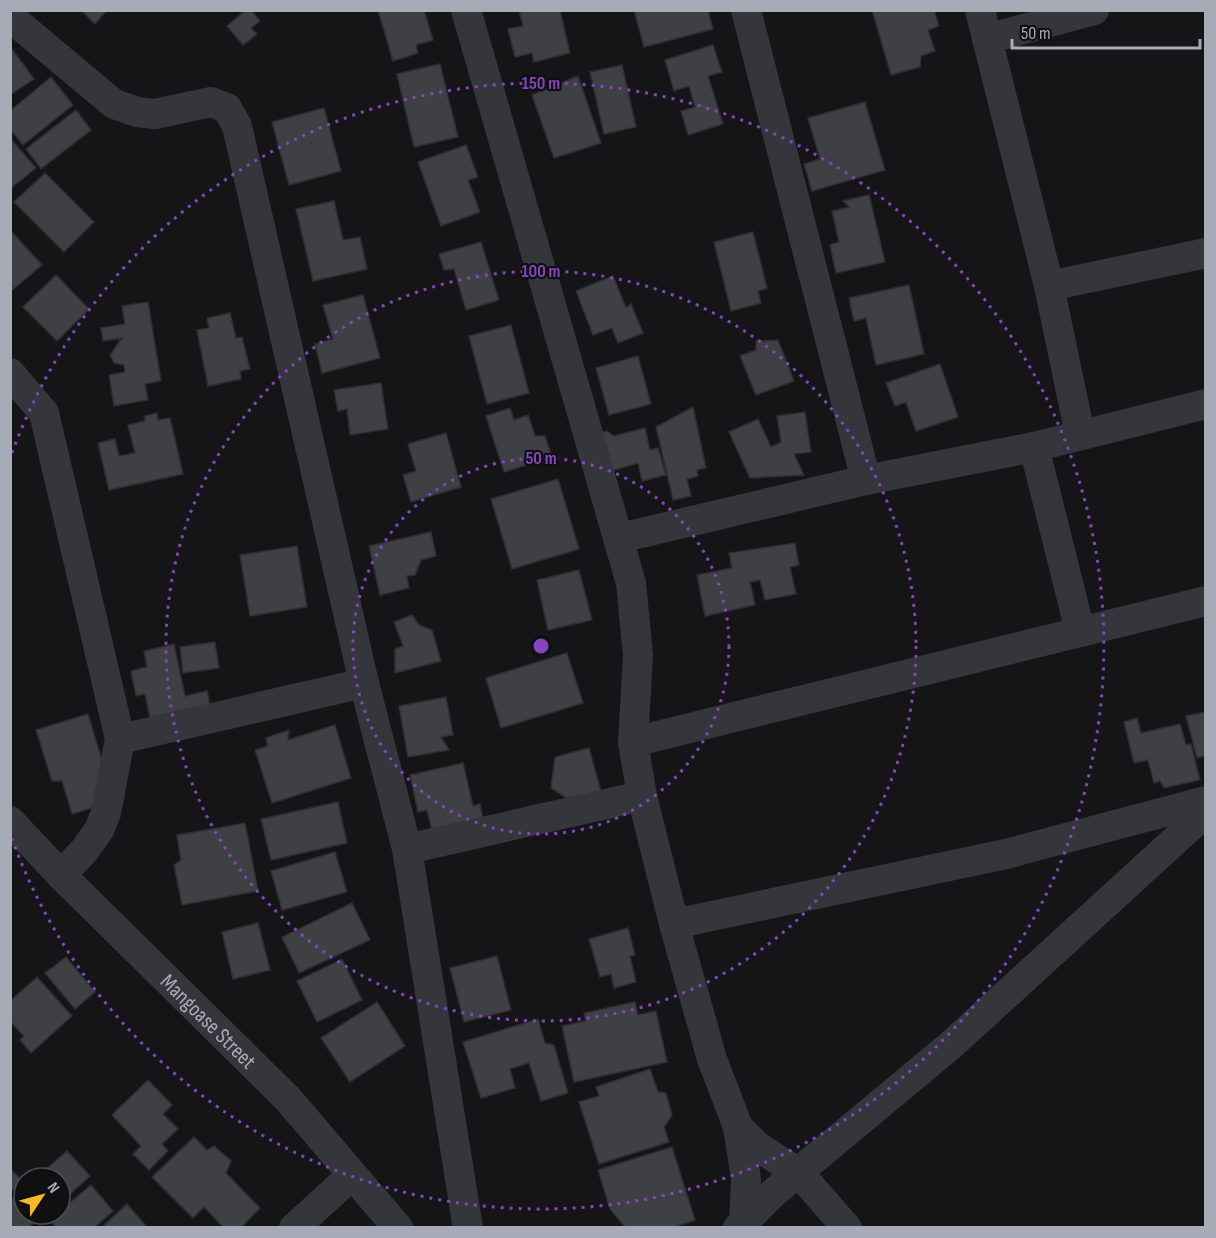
<svg xmlns="http://www.w3.org/2000/svg" width="1216" height="1238" font-family="'Sofia Sans Condensed',sans-serif">
	<style>
		.building { fill: #3f4044; stroke: #2f2e33; stroke-width: 1.5 }
		.lines { fill: none; stroke-linecap: round; stroke-linejoin: round }
		.minor { stroke: #35363c; stroke-width: 30 }
		.ring { fill: none; stroke: #8445bd; stroke-width: 3; stroke-dasharray: 3 6 }
		.labels { text-anchor: middle; stroke-width: 4.5; stroke-linejoin: round; paint-order: stroke }
		.street-label { font-size: 22px; fill: #a6abb7; stroke: #101012 }
		.centre { fill: #8445bd; stroke: #101012; stroke-width: 3 }
		.ring-label { font-size: 18px; text-anchor: middle; font-weight: bold; fill: #8445bd; stroke: #101012; stroke-width: 4.5; stroke-linejoin: round; paint-order: stroke }
	</style>
	<rect width="100%" height="100%" fill="#151517"/>
	<!-- building -->
	<path class="building" d="M 81,10 L 107,10 L 95,24 Z
		M 246,10 L 251,10 L 260,21 L 251,28 L 257,34 L 243,45 L 227,26 Z
		M 378,10 L 424,10 L 433,40 L 416,45 L 418,53 L 393,61 Z
		M 519,10 L 560,10 L 570,53 L 534,62 L 532,53 L 515,57 L 508,29 L 523,26 Z
		M 634,10 L 708,10 L 713,29 L 644,47 Z
		M 872,10 L 934,10 L 939,26 L 928,30 L 935,51 L 921,56 L 920,67 L 891,75 Z
		M 713,45 L 722,72 L 708,76 L 723,124 L 688,135 L 681,111 L 695,107 L 689,86 L 674,91 L 665,60 Z
		M 12,49 L 34,79 L 10,95 L 10,50 Z
		M 440,64 L 458,137 L 414,147 L 397,74 Z
		M 622,65 L 636,127 L 604,134 L 590,72 Z
		M 578,76 L 601,143 L 554,158 L 532,95 Z
		M 51,77 L 73,105 L 23,145 L 10,129 L 10,111 Z
		M 865,102 L 885,170 L 812,191 L 804,164 L 820,159 L 808,118 Z
		M 324,108 L 341,171 L 289,185 L 272,122 Z
		M 76,110 L 91,130 L 41,169 L 26,149 Z
		M 10,138 L 36,168 L 10,189 Z
		M 466,145 L 478,177 L 468,180 L 480,212 L 441,226 L 418,162 Z
		M 45,173 L 94,222 L 64,252 L 14,202 Z
		M 869,195 L 885,262 L 836,273 L 830,245 L 839,242 L 832,211 L 849,207 L 843,201 Z
		M 334,201 L 343,240 L 360,237 L 367,269 L 313,281 L 296,209 Z
		M 10,230 L 42,265 L 10,292 Z
		M 753,232 L 767,288 L 758,291 L 761,303 L 731,311 L 714,242 Z
		M 481,242 L 499,300 L 466,310 L 454,269 L 444,270 L 439,254 Z
		M 56,275 L 89,309 L 57,341 L 23,307 Z
		M 613,276 L 626,308 L 631,304 L 643,333 L 618,343 L 612,328 L 593,335 L 576,291 Z
		M 909,285 L 924,354 L 876,365 L 866,318 L 854,321 L 849,298 Z
		M 363,295 L 380,358 L 322,373 L 315,344 L 333,339 L 323,305 Z
		M 148,302 L 161,381 L 145,384 L 148,400 L 114,406 L 109,375 L 125,372 L 124,365 L 114,363 L 110,355 L 122,338 L 103,341 L 101,328 L 125,324 L 122,306 Z
		M 230,313 L 236,338 L 242,337 L 250,369 L 240,371 L 241,379 L 208,386 L 197,330 L 209,328 L 207,318 Z
		M 511,325 L 529,393 L 487,404 L 469,336 Z
		M 778,340 L 794,381 L 756,395 L 740,356 L 756,350 L 756,341 Z
		M 638,356 L 651,404 L 609,415 L 596,368 Z
		M 940,364 L 958,417 L 916,431 L 906,402 L 895,406 L 886,383 Z
		M 381,383 L 388,429 L 350,435 L 347,409 L 338,411 L 334,390 Z
		M 693,407 L 706,468 L 697,470 L 698,476 L 687,479 L 691,496 L 673,500 L 656,427 Z
		M 510,408 L 514,420 L 528,415 L 535,436 L 545,436 L 552,457 L 504,472 L 486,416 Z
		M 805,412 L 811,452 L 794,454 L 804,475 L 750,478 L 729,432 L 758,419 L 771,447 L 781,442 L 777,416 Z
		M 157,413 L 158,420 L 170,418 L 183,474 L 109,490 L 98,443 L 115,439 L 119,456 L 135,453 L 128,425 L 145,421 L 144,416 Z
		M 645,428 L 650,450 L 658,448 L 666,475 L 642,481 L 638,463 L 607,472 L 597,433 L 607,431 L 614,436 Z
		M 446,433 L 461,487 L 411,502 L 403,475 L 416,471 L 408,444 Z
		M 558,479 L 579,549 L 512,569 L 491,499 Z
		M 431,532 L 436,556 L 421,560 L 415,575 L 407,576 L 409,588 L 380,595 L 369,546 Z
		M 795,543 L 799,565 L 790,567 L 796,594 L 765,600 L 760,580 L 750,582 L 755,605 L 705,616 L 697,575 L 732,568 L 729,553 Z
		M 297,546 L 307,607 L 250,616 L 240,555 Z
		M 579,570 L 592,620 L 548,630 L 537,580 Z
		M 412,615 L 419,625 L 432,630 L 441,661 L 395,673 L 395,649 L 403,646 L 394,622 Z
		M 215,642 L 219,668 L 183,673 L 180,647 Z
		M 174,644 L 185,696 L 207,691 L 211,710 L 151,723 L 145,694 L 136,696 L 131,671 L 147,667 L 144,651 Z
		M 567,653 L 583,703 L 501,728 L 486,678 Z
		M 446,697 L 453,735 L 441,737 L 449,750 L 408,757 L 399,706 Z
		M 1206,712 L 1206,755 L 1197,758 L 1186,716 Z
		M 88,714 L 114,801 L 72,814 L 62,781 L 52,781 L 36,730 Z
		M 1137,718 L 1141,733 L 1180,724 L 1186,745 L 1191,744 L 1200,780 L 1164,788 L 1160,781 L 1154,783 L 1148,760 L 1134,763 L 1124,722 Z
		M 335,725 L 351,778 L 272,803 L 255,750 L 268,746 L 266,738 L 289,730 L 288,740 Z
		M 589,748 L 602,795 L 574,803 L 551,788 L 555,757 Z
		M 463,763 L 473,806 L 480,804 L 485,829 L 433,835 L 427,810 L 418,812 L 410,775 Z
		M 338,802 L 347,843 L 271,860 L 261,819 Z
		M 245,823 L 258,891 L 182,905 L 174,865 L 181,860 L 177,835 Z
		M 335,852 L 347,892 L 282,910 L 271,871 Z
		M 352,903 L 370,940 L 299,973 L 282,937 Z
		M 258,923 L 270,970 L 233,979 L 222,932 Z
		M 628,928 L 635,955 L 630,956 L 636,982 L 614,988 L 611,974 L 600,977 L 589,939 Z
		M 497,956 L 511,1010 L 464,1022 L 450,968 Z
		M 66,957 L 95,992 L 75,1009 L 45,973 Z
		M 342,959 L 362,1000 L 317,1022 L 297,981 Z
		M 37,977 L 72,1016 L 31,1053 L 20,1040 L 24,1036 L 10,1021 L 10,1001 Z
		M 377,1002 L 405,1046 L 350,1082 L 321,1038 Z
		M 635,1002 L 638,1015 L 656,1011 L 667,1062 L 574,1082 L 562,1026 L 586,1021 L 584,1013 Z
		M 538,1019 L 545,1043 L 554,1045 L 568,1093 L 541,1101 L 529,1063 L 510,1069 L 515,1088 L 481,1098 L 463,1042 Z
		M 650,1069 L 658,1092 L 666,1093 L 672,1115 L 664,1127 L 669,1142 L 599,1164 L 579,1102 L 599,1096 L 596,1087 Z
		M 148,1080 L 172,1105 L 163,1114 L 178,1129 L 162,1144 L 168,1151 L 149,1170 L 133,1154 L 141,1146 L 112,1115 Z
		M 194,1137 L 207,1150 L 214,1146 L 231,1161 L 226,1173 L 260,1208 L 241,1228 L 224,1228 L 204,1207 L 193,1218 L 152,1177 Z
		M 672,1147 L 695,1220 L 671,1228 L 626,1228 L 610,1209 L 598,1170 Z
		M 67,1151 L 90,1176 L 60,1203 L 60,1178 L 36,1178 Z
		M 10,1169 L 22,1180 L 10,1193 Z
		M 91,1185 L 113,1211 L 94,1228 L 56,1228 L 50,1219 L 60,1214 L 60,1211 Z
		M 19,1194 L 24,1199 L 24,1214 L 41,1216 L 28,1228 L 10,1228 L 10,1202 Z
		M 127,1204 L 148,1228 L 101,1228 Z"/>
	<g class="lines">
		<!-- minor -->
		<g class="minor">
			<path d="M 466,10 L 631,583 L 638,655 L 633,742 L 642,796 L 674,924 L 712,1059 L 738,1127 L 746,1179 L 744,1222"/>
			<path d="M 746,10 L 866,480"/>
			<path d="M 980,10 L 1049,286 L 1080,434"/>
			<path d="M 10,17 L 114,104 L 137,112 L 155,114 L 211,102 L 227,108 L 237,126 L 364,683 L 407,849 L 468,1228"/>
			<path d="M 987,39 L 1094,10"/>
			<path d="M 1049,286 L 1206,253"/>
			<path d="M 10,373 L 44,413 L 120,739 L 106,813 L 99,830 L 84,851 L 61,875"/>
			<path d="M 1034,447 L 1080,631"/>
			<path d="M 620,538 L 866,480 L 1034,447 L 1206,404"/>
			<path d="M 120,739 L 364,683"/>
			<path d="M 633,742 L 1206,601"/>
			<path id="s1" d="M 10,821 L 61,875 L 288,1099 L 398,1228"/>
			<path d="M 407,849 L 642,796"/>
			<path d="M 674,924 L 1006,854 L 1206,801"/>
			<path d="M 738,1127 L 758,1147 L 799,1173 L 847,1228"/>
			<path d="M 294,1228 L 352,1175"/>
			<path d="M 738,1228 L 772,1194 L 951,1045 L 1206,812"/>
		</g>
	</g>
	<!-- distance rings -->
	<g class="ring">
		<circle cx="541" cy="646" r="188"/>
		<circle cx="541" cy="646" r="375"/>
		<path d="M12 453A563 563 0 1 1 12 839"/>
	</g>
	<g class="labels">
		<!-- street labels -->
		<g class="street-label">
			<text dy="8" stroke="none"><textPath href="#s1" startOffset="282">Mangoase Street</textPath></text>
		</g>
	</g>
	<circle cx="541" cy="646" r="9" class="centre"/>
	<g class="ring-label">
		<text x="541" y="89">150 m</text>
		<text x="541" y="277">100 m</text>
		<text x="541" y="464">50 m</text>
	</g>
	<!-- border -->
	<rect width="1216" height="1238" fill="none" stroke="#a6abb7" stroke-width="24"/>
	<!-- north arrow -->
	<g transform="translate(42 1196) rotate(54)"><circle r="28" fill="#101012" stroke="#4c4e54" stroke-width="1.5"/>
	<path d="M0-4.5L10 22L0 15L-10 22Z" fill="#f9b82a"/>
	<text y="-9" font-size="16" font-weight="bold" text-anchor="middle" fill="#a6abb7">N</text>
	</g>
	<!-- scale -->
	<path d="M1012 39v9h188v-9" fill="none" stroke="#a6abb7" stroke-width="3"/>
	<text x="1021" y="39" font-size="18" fill="#a6abb7" stroke="#101012" stroke-width="4.5" paint-order="stroke">50 m</text>
</svg>
